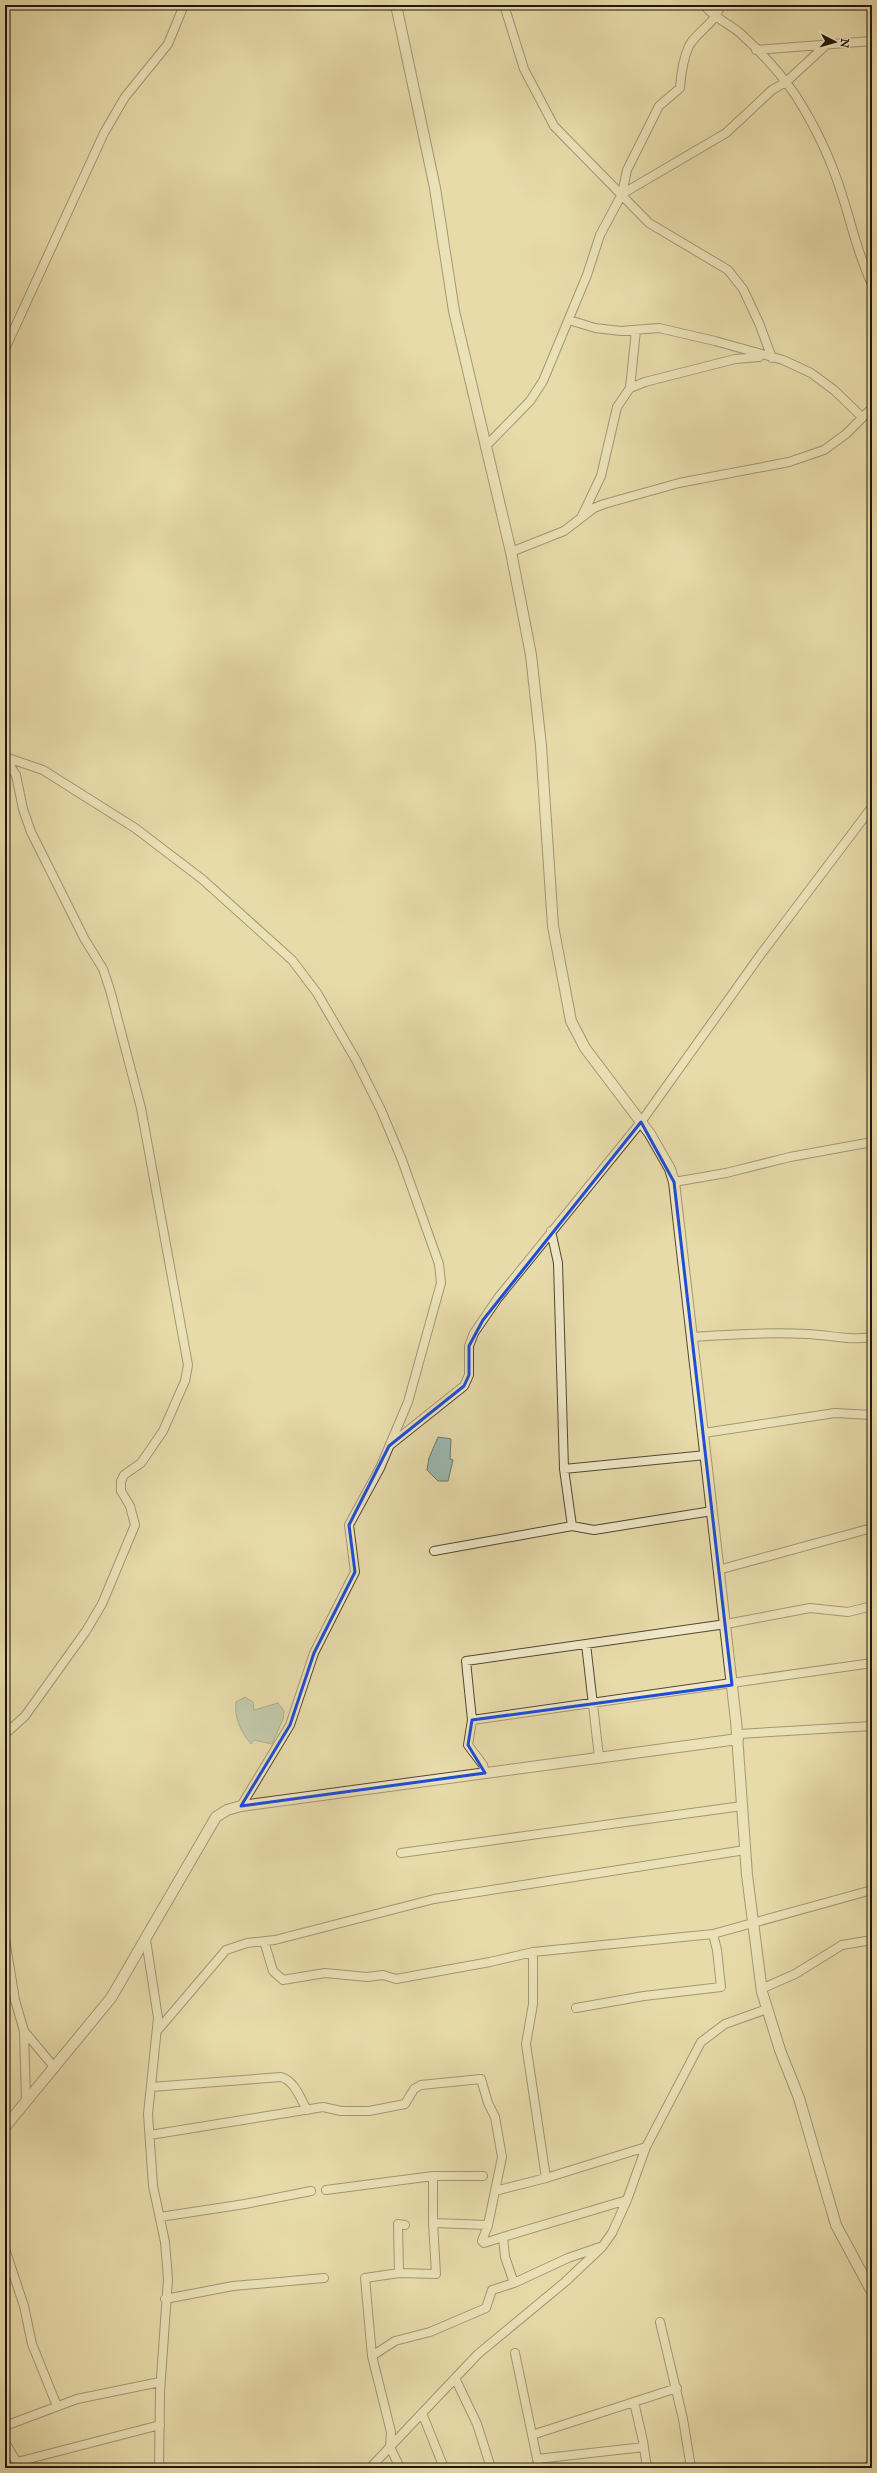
<svg xmlns="http://www.w3.org/2000/svg" width="877" height="2473" font-family="'IM FELL English',serif">
	<style>
		.water { fill: #9ab9b2; stroke: #697870 }
		.lines { fill: none; stroke-linecap: round; stroke-linejoin: round }
		.minor-casing { stroke: #514734; stroke-width: 10 }
		.tertiary-casing { stroke: #514734; stroke-width: 12 }
		.minor { stroke: #f0e8c8; stroke-width: 8 }
		.tertiary { stroke: #f0e8c8; stroke-width: 10 }
		.marked { fill: none; stroke: #1d4ed8; stroke-width: 3; stroke-linejoin: round }
	</style>
	<rect width="100%" height="100%" fill="#e8dbaa"/>
	<filter id="stains"><feTurbulence type="fractalNoise" baseFrequency=".005" numOctaves="4"/><feColorMatrix values="0 0 0 0 .2 0 0 0 0 .09 0 0 0 0 .02 0 0 0 .5 -.17"/></filter>
	<radialGradient id="worn" r=".72"><stop offset=".6" stop-color="#630" stop-opacity="0"/><stop offset="1" stop-color="#630" stop-opacity=".3"/></radialGradient>
	<!-- water -->
	<path class="water" d="M 438,1437 L 451,1439 L 450,1459 L 453,1460 L 448,1481 L 438,1481 L 427,1470 L 429,1458 Z
		M 245,1697 L 253,1702 L 254,1710 L 278,1703 L 284,1711 L 283,1719 L 272,1744 L 254,1740 L 251,1744 C 241,1732 234,1718 236,1702 Z"/>
	<g class="lines">
		<defs>
			<path id="minor" d="M 504,5 L 524,69 L 554,126 L 649,223 L 728,270 L 743,289 L 759,323 L 772,358
				M 704,5 C 714,18 728,23 740,33 C 760,51 781,74 796,96 C 815,126 832,162 842,195 C 852,225 858,256 872,284
				M 756,50 L 872,41
				M 622,194 L 627,170 L 659,106 L 680,88 C 681,74 683,59 689,46 C 698,30 713,26 721,5
				M 569,320 L 595,328 L 621,331 L 659,328 L 715,341 L 783,360 L 811,373 L 834,390 L 862,417
				M 5,349 L 104,133 L 125,97 L 168,44 L 184,5
				M 630,388 L 636,330
				M 485,447 L 530,401 L 543,381 L 587,275 L 600,235 L 622,194 L 726,133 L 772,90 L 786,82 L 825,46
				M 582,516 L 601,476 L 617,407 L 630,388 L 645,382 L 735,359 L 759,357
				M 511,552 L 564,531 L 594,508 L 604,504 L 679,483 L 789,462 L 824,450 L 846,434 L 872,408
				M 5,757 L 43,770 L 135,828 L 202,879 L 292,960 L 317,993 L 356,1060 L 381,1110 L 402,1160 L 439,1264 L 441,1283 L 408,1402 L 380,1468 L 349,1525 L 355,1572 L 314,1653 L 290,1725 L 241,1806
				M 5,758 L 16,775 L 23,809 L 31,832 L 84,938 L 103,969 L 110,990 L 141,1108 L 188,1365 L 185,1381 L 163,1431 L 141,1463 L 124,1475 L 121,1481 L 121,1491 L 130,1506 L 135,1525 L 102,1604 L 86,1631 L 25,1716 L 5,1734
				M 674,1182 L 726,1173 L 790,1157 L 872,1142
				M 551,1231 L 558,1263 L 564,1469 L 572,1526 L 594,1530 L 712,1511
				M 692,1337 C 731,1334 769,1332 808,1334 C 829,1335 852,1341 872,1337
				M 704,1433 L 835,1413 L 872,1415
				M 390,1445 L 464,1386 L 469,1375 L 469,1346 L 474,1333 L 498,1298 L 641,1122 L 761,954 L 872,807
				M 564,1469 L 706,1455
				M 434,1551 L 572,1526
				M 718,1570 L 872,1528
				M 586,1644 L 599,1757
				M 472,1720 L 466,1661 L 726,1624 L 810,1608 L 848,1612 L 872,1606
				M 738,1734 L 872,1726
				M 485,1773 L 483,1765 L 468,1745 L 472,1720 L 872,1663
				M 401,1853 L 742,1806
				M 5,1939 L 15,2000 L 24,2031 L 26,2102
				M 146,1940 L 158,2018 L 148,2114 L 153,2186 L 165,2242 L 168,2279 L 160,2392 L 159,2468
				M 264,1941 L 273,1971 L 283,1980 L 325,1973 L 367,1977 L 383,1975 L 396,1979 L 490,1962 L 533,1952 L 713,1934 L 872,1890
				M 533,1952 L 533,2004 L 526,2044 L 546,2178
				M 761,1989 L 795,1974 L 842,1945 L 872,1940
				M 576,2008 L 644,1996 L 721,1987 L 717,1950 L 713,1934
				M 24,2031 L 55,2068
				M 157,2031 L 226,1950 L 247,1943 L 275,1940 L 434,1899 L 745,1850
				M 151,2087 L 281,2077 C 295,2081 300,2098 307,2110
				M 150,2135 L 323,2107 L 341,2111 L 369,2111 L 405,2104 L 414,2089 L 421,2085 L 481,2079 L 488,2103 L 495,2117 L 502,2157 L 495,2191
				M 483,2176 L 433,2176 L 433,2223 L 488,2225
				M 326,2190 L 433,2176
				M 627,2200 L 503,2237 L 484,2243 L 482,2241 L 488,2225 L 495,2191 L 546,2178 L 646,2147
				M 160,2217 L 245,2204 L 311,2191
				M 405,2225 L 398,2224 L 399,2273 L 436,2274 L 433,2223
				M 503,2237 L 505,2257 L 514,2283 L 568,2258 L 600,2247
				M 5,2249 L 24,2306 L 32,2344 L 57,2406
				M 399,2273 L 365,2278 L 372,2356 L 395,2341 L 430,2332 L 486,2308 L 492,2290 L 514,2283
				M 165,2299 L 233,2286 L 324,2278
				M 660,2322 L 683,2419 L 691,2468
				M 515,2353 L 539,2468
				M 372,2356 L 391,2432 L 390,2447 L 400,2468
				M 455,2378 L 477,2424 L 491,2468
				M 634,2402 L 643,2441 L 647,2468
				M 422,2413 L 444,2468
				M 5,2426 L 77,2399 L 160,2382
				M 532,2435 L 677,2388
				M 5,2442 L 20,2468
				M 537,2459 L 644,2447
				M 17,2462 L 160,2425
				M 370,2468 L 478,2354 L 565,2282 L 602,2247 L 612,2233 L 627,2200 L 646,2147 L 701,2042 L 725,2024 L 767,2009
				M 867,2468 L 872,2462"/>
			<path id="tertiary" d="M 396,5 L 435,188 L 454,311 L 511,552 L 531,655 L 541,746 L 553,926 L 571,1021 L 585,1048 L 650,1134 L 670,1169 L 674,1182 L 736,1721 L 747,1875 L 762,1992 L 780,2050 L 799,2098 L 836,2225 L 872,2292
				M 5,2127 L 111,1998 L 216,1817 L 227,1810 L 241,1806 L 738,1739"/>
		</defs>
		<!-- minor casing -->
		<use href="#minor" class="minor-casing"/>
		<!-- tertiary casing -->
		<use href="#tertiary" class="tertiary-casing"/>
		<!-- minor -->
		<use href="#minor" class="minor"/>
		<!-- tertiary -->
		<use href="#tertiary" class="tertiary"/>
	</g>
	<!-- marked area -->
	<path d="M0 0H877V2473H0ZM 641,1122 L 674,1182 L 732,1685 L 472,1720 L 468,1745 L 485,1773 L 241,1806 L 290,1725 L 314,1653 L 355,1572 L 349,1525 L 389,1446 L 464,1386 L 469,1375 L 469,1346 L 483,1320 Z" fill="#e8dbaa" fill-opacity=".55" fill-rule="evenodd"/>
	<path class="marked" d="M 641,1122 L 674,1182 L 732,1685 L 472,1720 L 468,1745 L 485,1773 L 241,1806 L 290,1725 L 314,1653 L 355,1572 L 349,1525 L 389,1446 L 464,1386 L 469,1375 L 469,1346 L 483,1320 Z"/>
	<!-- margin -->
	<rect width="877" height="2473" fill="none" stroke="#e8dbaa" stroke-width="20"/>
	<rect x="6" y="6" width="865" height="2461" fill="none" stroke="#1f160c" stroke-width="2"/>
	<rect x="10" y="10" width="857" height="2453" fill="none" stroke="#1f160c"/>
	<!-- north arrow -->
	<g transform="translate(835 42) rotate(96)" stroke="#f0e8c8" stroke-width="3" paint-order="stroke">
	<path d="M0-3L7 15L0 10L-7 15Z" fill="#1f160c"/>
	<text y="-6" font-size="11" font-weight="bold" text-anchor="middle" fill="#1f160c">N</text>
	</g>
	<rect width="100%" height="100%" filter="url(#stains)"/>
	<rect width="100%" height="100%" fill="url(#worn)"/>
</svg>
